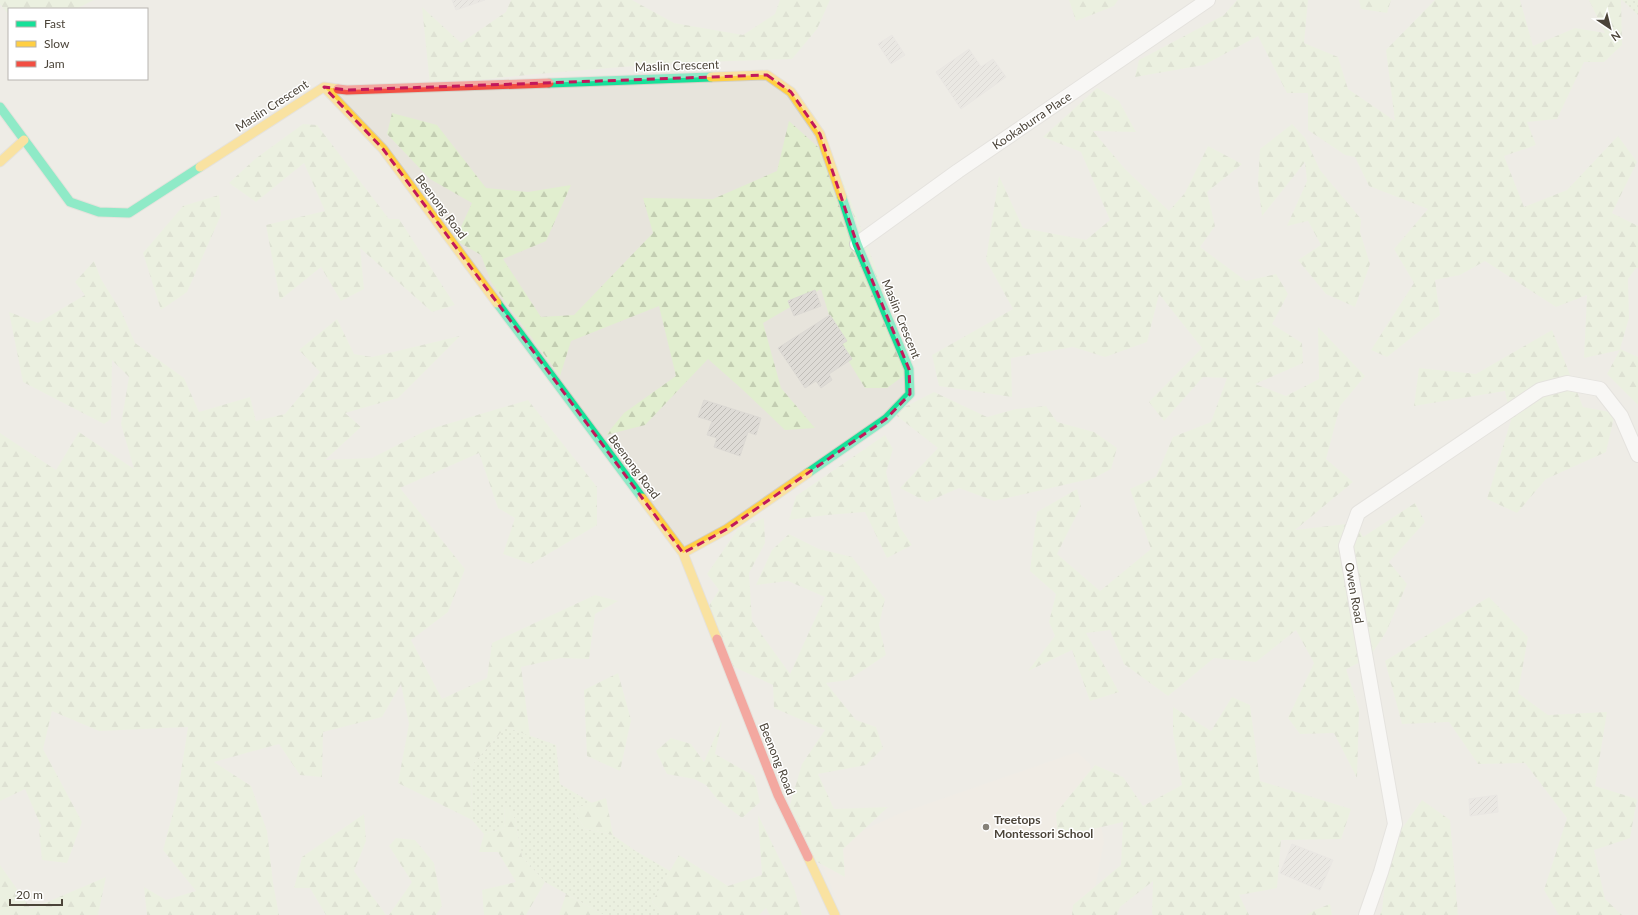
<svg xmlns="http://www.w3.org/2000/svg" width="1638" height="915" font-family="Lato,sans-serif">
	<style>
		.residential { fill: #e7e4dc; fill-rule: evenodd }
		.education { fill: #eae5da }
		.grass { fill: url(#grass-dots) }
		.forest { fill: url(#forest-firs) }
		.building { fill: url(#building-hatch); stroke: #dcd9d4 }
		.lines { fill: none; stroke-linecap: round; stroke-linejoin: round }
		.street-casing { stroke: #d2d0cb; stroke-width: 16 }
		.fast-casing { stroke: #d3cfc5; stroke-width: 11 }
		.slow-casing { stroke: #d3cfc5; stroke-width: 11 }
		.jam-casing { stroke: #d3cfc5; stroke-width: 11 }
		.street { stroke: #fdfdfc; stroke-width: 14 }
		.fast { stroke: #16e098; stroke-width: 9 }
		.slow { stroke: #ffcf43; stroke-width: 9 }
		.jam { stroke: #f24e42; stroke-width: 9 }
		.marked { fill: none; stroke: #c2185b; stroke-width: 3; stroke-dasharray: 8 5; stroke-linejoin: round }
		.poi-dot { fill: #868178; stroke: #fff; stroke-width: 1.5 }
		.labels { text-anchor: middle; stroke-width: 3; stroke-linejoin: round; paint-order: stroke }
		.street-label { font-size: 12px; fill: #4b4439; stroke: #fff }
		.poi-label { font-size: 12px; font-weight: bold; fill: #4b4439; stroke: #fff; text-anchor: start }
	</style>
	<defs>
		<pattern id="grass-dots" width="8" height="8" patternUnits="userSpaceOnUse"><rect width="8" height="8" fill="#e1eecf"/><path d="M2 2h.1M6 6h.1" fill="none" stroke="#c3cdb2" stroke-width="1.8" stroke-linecap="round"/></pattern>
		<pattern id="forest-firs" width="22" height="20" patternUnits="userSpaceOnUse"><rect width="22" height="20" fill="#e1eecf"/><path d="M5 1l3.5 6h-7zM16 11l3.5 6h-7z" fill="#c3cdb2"/></pattern>
		<pattern id="building-hatch" width="6" height="6" patternUnits="userSpaceOnUse"><rect width="6" height="6" fill="#dedbd6"/><path d="M-1 1l2-2M0 6l6-6M5 7l2-2" fill="none" stroke="#c0bdb8"/></pattern>
	</defs>
	<rect width="100%" height="100%" fill="#f4f2ee"/>
	<!-- residential -->
	<path class="residential" d="M 0,0 L 1638,0 L 1638,915 L 0,915 ZM 9,9 L 147,9 L 147,79 L 9,79 Z"/>
	<!-- education -->
	<path class="education" d="M 1077,752 L 1090,764 L 1104,841 L 1094,894 L 1093,915 L 843,915 L 817,851 L 901,813 Z"/>
	<!-- grass -->
	<path class="grass" d="M 1622,0 L 1638,0 L 1638,15 Z
		M 506,727 L 556,745 L 560,784 L 592,803 L 573,809 L 585,829 L 613,835 L 634,850 L 670,871 L 652,902 L 665,915 L 604,915 L 545,882 L 522,857 L 515,819 L 504,804 L 505,828 L 484,834 L 472,820 L 471,766 Z"/>
	<!-- forest -->
	<path class="forest" d="M 0,0 L 94,0 L 76,9 L 9,9 L 9,15 L 0,4 Z
		M 511,0 L 632,0 L 674,23 L 743,35 L 775,14 L 780,0 L 830,0 L 817,29 L 792,59 L 671,63 L 537,74 L 430,85 L 422,7 L 461,43 L 506,12 Z
		M 1069,0 L 1118,0 L 1114,6 L 1076,21 Z
		M 1237,0 L 1308,0 L 1304,43 L 1338,57 L 1348,89 L 1395,121 L 1386,50 L 1435,0 L 1520,0 L 1533,46 L 1575,28 L 1605,33 L 1589,0 L 1621,0 L 1622,45 L 1604,62 L 1584,62 L 1557,119 L 1527,122 L 1536,145 L 1504,156 L 1524,207 L 1567,190 L 1618,136 L 1637,162 L 1612,213 L 1638,226 L 1638,268 L 1636,268 L 1628,279 L 1629,318 L 1620,349 L 1638,357 L 1638,405 L 1607,374 L 1620,350 L 1584,358 L 1587,295 L 1556,307 L 1485,261 L 1460,275 L 1435,280 L 1440,315 L 1387,357 L 1371,350 L 1414,283 L 1394,249 L 1428,209 L 1369,186 L 1355,157 L 1345,155 L 1308,130 L 1308,93 L 1287,93 L 1258,36 L 1204,65 L 1135,77 L 1139,60 L 1224,15 Z
		M 1359,0 L 1391,0 L 1387,13 L 1361,9 Z
		M 1097,88 L 1119,101 L 1136,132 L 1093,131 L 1125,169 L 1169,211 L 1185,193 L 1208,146 L 1242,164 L 1207,192 L 1215,226 L 1200,247 L 1246,281 L 1276,274 L 1288,294 L 1272,324 L 1302,343 L 1303,363 L 1255,384 L 1286,396 L 1319,379 L 1318,327 L 1365,376 L 1340,406 L 1326,459 L 1353,482 L 1295,530 L 1355,523 L 1363,537 L 1415,503 L 1425,522 L 1389,562 L 1407,584 L 1386,632 L 1369,658 L 1346,669 L 1359,709 L 1357,778 L 1334,733 L 1300,734 L 1288,718 L 1314,663 L 1296,630 L 1256,662 L 1214,658 L 1168,696 L 1124,664 L 1110,630 L 1086,633 L 1119,692 L 1090,701 L 1072,650 L 1028,671 L 1055,636 L 1049,622 L 1056,594 L 1030,571 L 1037,512 L 1077,489 L 1081,506 L 1057,554 L 1100,591 L 1151,549 L 1130,489 L 1156,477 L 1173,437 L 1211,422 L 1227,378 L 1203,377 L 1164,421 L 1149,402 L 1202,348 L 1159,294 L 1147,342 L 1105,357 L 1073,347 L 1011,358 L 1012,397 L 939,386 L 932,355 L 1013,309 L 986,260 L 999,176 L 1023,228 L 1086,240 L 1110,220 L 1081,152 L 1043,137 Z
		M 392,113 L 437,125 L 486,188 L 528,192 L 571,185 L 546,241 L 503,259 L 541,317 L 574,315 L 653,233 L 643,198 L 713,199 L 777,171 L 789,121 L 837,164 L 913,369 L 887,388 L 865,388 L 838,344 L 821,289 L 763,323 L 781,388 L 815,428 L 785,430 L 743,390 L 708,359 L 645,425 L 606,435 L 624,413 L 676,376 L 659,306 L 571,341 L 560,376 L 491,282 L 481,255 L 455,240 L 472,203 L 430,179 L 387,134 Z
		M 303,124 L 317,125 L 389,219 L 399,219 L 455,305 L 432,312 L 360,248 L 364,289 L 341,301 L 321,267 L 280,300 L 266,225 L 325,211 L 304,163 L 256,202 L 229,183 L 255,159 Z
		M 1292,124 L 1305,138 L 1320,170 L 1361,219 L 1360,232 L 1370,264 L 1355,307 L 1326,294 L 1298,260 L 1321,245 L 1308,221 L 1287,226 L 1307,181 L 1305,162 L 1262,216 L 1258,183 L 1260,149 Z
		M 219,195 L 221,215 L 187,292 L 161,310 L 143,253 L 183,206 Z
		M 94,261 L 101,279 L 122,313 L 135,343 L 184,378 L 199,412 L 250,397 L 256,421 L 285,414 L 320,372 L 299,350 L 337,319 L 354,354 L 372,357 L 460,336 L 398,398 L 345,413 L 361,427 L 325,460 L 372,458 L 427,430 L 528,400 L 597,487 L 597,525 L 531,564 L 503,554 L 515,518 L 498,508 L 479,453 L 400,488 L 465,569 L 448,612 L 411,640 L 442,699 L 487,678 L 492,643 L 595,595 L 618,601 L 595,614 L 589,659 L 561,658 L 521,667 L 530,736 L 506,727 L 471,766 L 472,820 L 398,783 L 409,724 L 401,684 L 382,717 L 323,732 L 322,777 L 300,775 L 279,744 L 214,762 L 251,786 L 267,831 L 273,883 L 279,915 L 147,915 L 144,887 L 166,900 L 196,891 L 163,850 L 177,798 L 188,727 L 99,731 L 52,711 L 43,749 L 82,822 L 67,863 L 42,860 L 39,830 L 41,826 L 25,789 L 0,801 L 0,433 L 56,470 L 79,432 L 134,469 L 121,424 L 129,377 L 112,360 L 111,419 L 104,424 L 23,382 L 9,312 L 38,323 L 85,295 L 75,282 Z
		M 1552,330 L 1583,407 L 1615,413 L 1606,452 L 1546,479 L 1517,513 L 1487,499 L 1511,420 L 1505,391 L 1414,406 L 1419,368 L 1476,374 Z
		M 934,392 L 987,417 L 1016,409 L 1046,406 L 1057,422 L 1094,432 L 1117,448 L 1111,469 L 1094,478 L 994,501 L 959,488 L 927,502 L 900,488 L 938,448 L 893,413 Z
		M 885,435 L 893,449 L 886,472 L 899,526 L 912,545 L 887,558 L 865,512 L 827,515 L 789,520 L 796,496 Z
		M 764,518 L 765,543 L 749,573 L 752,621 L 790,674 L 825,597 L 788,581 L 756,585 L 772,550 L 789,534 L 819,549 L 852,557 L 885,599 L 879,625 L 886,655 L 848,680 L 826,683 L 856,720 L 876,727 L 883,748 L 866,765 L 818,774 L 834,809 L 888,807 L 843,849 L 845,877 L 810,858 L 787,815 L 802,764 L 825,730 L 774,708 L 773,685 L 732,666 L 707,609 L 719,590 L 707,574 L 738,529 Z
		M 1489,597 L 1528,637 L 1518,693 L 1548,715 L 1607,712 L 1595,786 L 1637,799 L 1630,838 L 1594,850 L 1605,899 L 1622,915 L 1559,915 L 1544,890 L 1567,818 L 1525,763 L 1478,764 L 1449,722 L 1402,724 L 1385,661 Z
		M 618,673 L 631,720 L 620,771 L 587,756 L 584,690 Z
		M 1232,697 L 1250,705 L 1260,781 L 1351,809 L 1341,839 L 1281,840 L 1277,888 L 1239,895 L 1249,915 L 1153,915 L 1152,913 L 1153,881 L 1120,907 L 1117,915 L 1072,915 L 1073,905 L 1121,865 L 1123,822 L 1058,837 L 1056,813 L 1095,765 L 1123,777 L 1143,806 L 1182,785 L 1173,733 L 1173,707 L 1211,731 Z
		M 722,721 L 715,754 L 754,776 L 760,802 L 742,818 L 717,799 L 706,785 L 694,779 L 667,774 L 656,751 L 671,738 L 691,744 L 704,762 Z
		M 606,798 L 613,835 L 585,829 L 573,809 Z
		M 1422,800 L 1450,820 L 1458,915 L 1380,915 L 1382,910 L 1389,847 Z
		M 504,803 L 515,819 L 522,857 L 545,882 L 526,915 L 484,915 L 482,890 L 516,882 L 498,852 L 479,852 L 484,834 L 505,828 Z
		M 364,814 L 366,841 L 354,871 L 386,915 L 326,915 L 310,888 L 294,888 L 302,857 Z
		M 758,815 L 794,888 L 802,915 L 770,915 L 766,908 L 759,915 L 665,915 L 652,902 L 679,855 L 728,886 L 762,875 Z
		M 396,838 L 415,840 L 434,863 L 442,906 L 436,915 L 389,915 L 412,882 L 389,846 Z
		M 0,865 L 31,909 L 106,877 L 98,915 L 0,915 Z
		M 566,894 L 604,915 L 559,915 Z
		M 1330,904 L 1332,915 L 1306,915 L 1315,910 Z"/>
	<!-- building -->
	<path class="building" d="M 452,0 L 485,0 L 456,10 Z
		M 892,35 L 905,55 L 891,64 L 878,44 Z
		M 969,49 L 981,67 L 993,59 L 1006,77 L 961,109 L 936,72 Z
		M 815,290 L 821,306 L 794,316 L 788,301 Z
		M 830,315 L 847,341 L 842,344 L 852,359 L 829,374 L 832,380 L 821,388 L 816,381 L 805,388 L 778,348 Z
		M 704,400 L 761,418 L 756,435 L 748,432 L 740,456 L 714,447 L 717,438 L 707,435 L 712,421 L 698,417 Z
		M 1497,795 L 1498,812 L 1470,816 L 1469,799 Z
		M 1292,844 L 1333,860 L 1320,890 L 1280,873 Z"/>
	<g class="lines">
		<defs>
			<path id="street" d="M 857,244 L 958,171 L 1208,0
				M 1366,915 L 1381,872 L 1395,824 L 1346,546 L 1358,513 L 1540,390 L 1567,383 L 1600,389 L 1621,416 L 1638,455"/>
			<path id="fast" d="M 549,83 L 711,77
				M 0,107 L 70,202 L 99,212 L 129,213 L 200,167
				M 497,303 L 642,498
				M 808,473 L 886,419 L 910,394 L 909,369 L 857,244 L 842,197"/>
			<path id="slow" d="M 711,77 L 767,75 L 791,92 L 820,134 L 842,197
				M 324,87 L 383,149 L 497,303
				M 0,162 L 24,140
				M 200,167 L 324,87 L 338,89
				M 642,498 L 683,553 L 717,639
				M 683,553 L 727,529 L 808,473
				M 808,857 L 835,915"/>
			<path id="jam" d="M 338,89 L 347,90 L 549,83
				M 717,639 L 778,795 L 808,857"/>
		</defs>
		<!-- street casing -->
		<use href="#street" class="street-casing"/>
		<!-- fast casing -->
		<use href="#fast" class="fast-casing"/>
		<!-- slow casing -->
		<use href="#slow" class="slow-casing"/>
		<!-- jam casing -->
		<use href="#jam" class="jam-casing"/>
		<!-- street -->
		<use href="#street" class="street"/>
		<!-- fast -->
		<use href="#fast" class="fast"/>
		<!-- slow -->
		<use href="#slow" class="slow"/>
		<!-- jam -->
		<use href="#jam" class="jam"/>
	</g>
	<!-- marked area -->
	<path d="M0 0H1638V915H0ZM 767,75 L 791,92 L 820,134 L 857,244 L 909,369 L 910,394 L 886,419 L 727,529 L 683,553 L 383,149 L 324,87 L 347,90 Z" fill="#f4f2ee" fill-opacity=".55" fill-rule="evenodd"/>
	<path class="marked" d="M 767,75 L 791,92 L 820,134 L 857,244 L 909,369 L 910,394 L 886,419 L 727,529 L 683,553 L 383,149 L 324,87 L 347,90 Z"/>
	<!-- markers -->
	<circle class="poi-dot" cx="986" cy="827" r="4"/>
	<g class="labels">
		<!-- street labels -->
		<g class="street-label">
			<text transform="translate(677 66) rotate(-2)" y="4">Maslin Crescent</text>
			<text transform="translate(272 106) rotate(-33)" y="4">Maslin Crescent</text>
			<text transform="translate(1032 121) rotate(-34)" y="4">Kookaburra Place</text>
			<text transform="translate(441 207) rotate(53)" y="4">Beenong Road</text>
			<text transform="translate(901 319) rotate(68)" y="4">Maslin Crescent</text>
			<text transform="translate(634 467) rotate(53)" y="4">Beenong Road</text>
			<text transform="translate(1354 593) rotate(80)" y="4">Owen Road</text>
			<text transform="translate(777 759) rotate(68)" y="4">Beenong Road</text>
		</g>
		<!-- poi labels -->
		<g class="poi-label">
			<text x="994" y="824">Treetops<tspan x="994" dy="14">Montessori School</tspan></text>
		</g>
	</g>
	<!-- legend -->
	<rect x="8" y="8" width="140" height="72" fill="#ffffff" stroke="#b7b4b0"/>
	<rect x="16" y="21" width="20" height="6" fill="#16e098" stroke="#b7b4b0"/>
	<text x="44" y="28" font-size="12" fill="#4b4439">Fast</text>
	<rect x="16" y="41" width="20" height="6" fill="#ffcf43" stroke="#b7b4b0"/>
	<text x="44" y="48" font-size="12" fill="#4b4439">Slow</text>
	<rect x="16" y="61" width="20" height="6" fill="#f24e42" stroke="#b7b4b0"/>
	<text x="44" y="68" font-size="12" fill="#4b4439">Jam</text>
	<!-- north arrow -->
	<g transform="translate(1610 28) rotate(145)" stroke="#ffffff" stroke-width="3" paint-order="stroke">
	<path d="M0-3L7 15L0 10L-7 15Z" fill="#4b4439"/>
	<text y="-6" font-size="11" font-weight="bold" text-anchor="middle" fill="#4b4439">N</text>
	</g>
	<!-- scale -->
	<path d="M10 899v6h52v-6" fill="none" stroke="#4b4439" stroke-width="2"/>
	<text x="16" y="899" font-size="12" fill="#4b4439" stroke="#ffffff" stroke-width="3" paint-order="stroke">20 m</text>
</svg>
